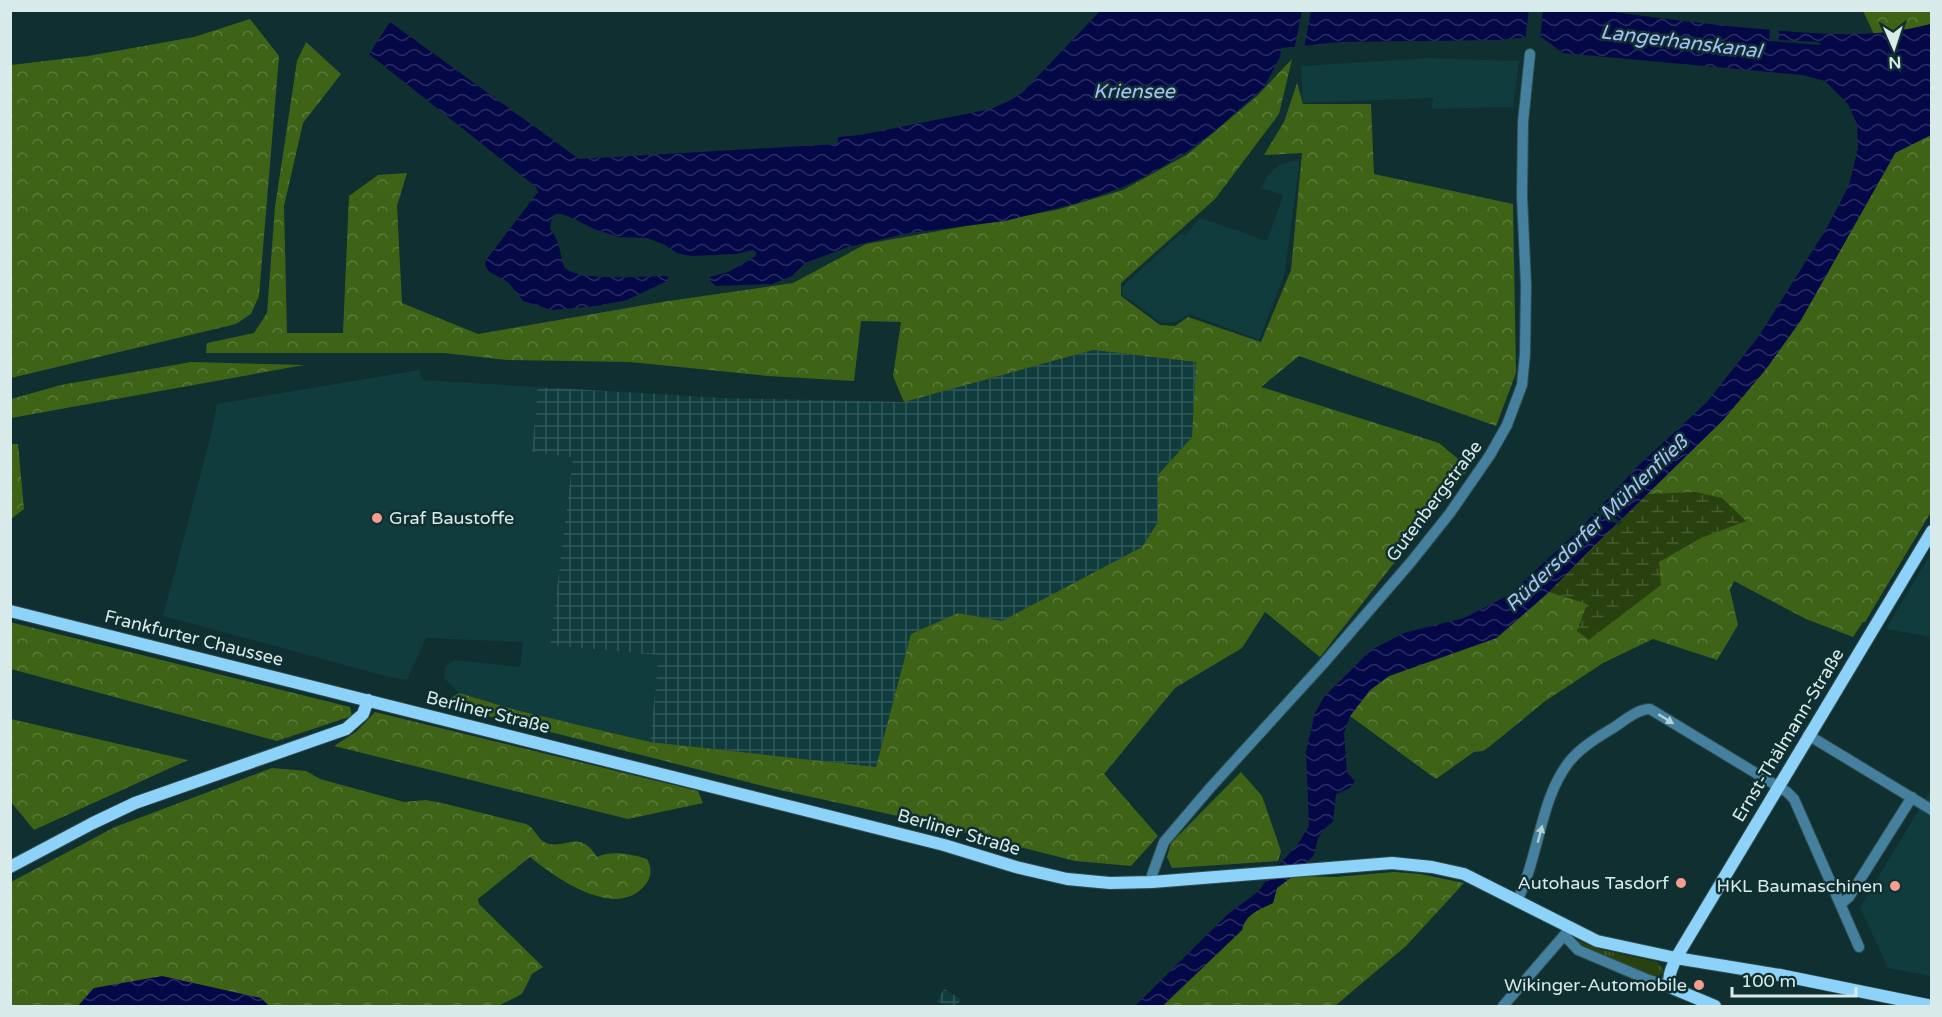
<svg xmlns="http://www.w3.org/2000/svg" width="1942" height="1017" font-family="'Varela Round',sans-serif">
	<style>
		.built { fill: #103c3e }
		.industrial { fill: url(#industrial-grid) }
		.grass { fill: url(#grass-tufts) }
		.forest { fill: url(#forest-crowns) }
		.wetland { fill: url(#wetland-marsh) }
		.water { fill: url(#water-waves) }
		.pier { fill: #102f30 }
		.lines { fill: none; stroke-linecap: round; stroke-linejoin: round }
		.minor-casing { stroke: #304d4e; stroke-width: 12 }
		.major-casing { stroke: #304d4e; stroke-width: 14 }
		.minor { stroke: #46809f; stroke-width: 10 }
		.major { stroke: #8dd2f8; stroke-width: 12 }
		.oneway { fill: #b4d0d7 }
		.poi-dot { fill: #f59d8e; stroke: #102f30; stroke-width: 2 }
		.labels { text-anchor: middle; stroke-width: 5; stroke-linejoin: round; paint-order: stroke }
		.street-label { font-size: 18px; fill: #d8eaea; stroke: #102f30 }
		.poi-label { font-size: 18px; fill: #d8eaea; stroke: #102f30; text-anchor: end }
		.water-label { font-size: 20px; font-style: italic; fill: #aac0f9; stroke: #102f30 }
	</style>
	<defs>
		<pattern id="industrial-grid" width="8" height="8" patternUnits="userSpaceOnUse" patternTransform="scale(1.5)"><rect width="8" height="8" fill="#103c3e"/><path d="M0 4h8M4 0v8" fill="none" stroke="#32585a"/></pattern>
		<pattern id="grass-tufts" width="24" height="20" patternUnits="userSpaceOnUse" patternTransform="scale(1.5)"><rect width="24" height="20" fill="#28410e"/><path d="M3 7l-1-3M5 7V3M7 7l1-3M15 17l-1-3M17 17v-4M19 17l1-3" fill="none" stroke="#465d31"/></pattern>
		<pattern id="forest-crowns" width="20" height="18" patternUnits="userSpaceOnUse" patternTransform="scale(1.5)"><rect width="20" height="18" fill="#3e6317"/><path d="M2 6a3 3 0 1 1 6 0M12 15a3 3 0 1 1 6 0" fill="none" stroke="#597a39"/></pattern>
		<pattern id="wetland-marsh" width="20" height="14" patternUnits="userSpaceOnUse" patternTransform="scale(1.5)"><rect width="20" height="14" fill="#28410e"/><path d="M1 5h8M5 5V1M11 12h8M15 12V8" fill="none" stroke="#465d31"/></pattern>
		<pattern id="water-waves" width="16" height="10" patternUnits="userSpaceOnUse" patternTransform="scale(1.5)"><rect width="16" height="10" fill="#050847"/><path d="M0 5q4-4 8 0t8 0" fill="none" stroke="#292c62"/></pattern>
	</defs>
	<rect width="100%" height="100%" fill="#102f30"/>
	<!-- built -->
	<path class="built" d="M 1427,58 L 1519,61 L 1513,107 L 1432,109 L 1433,98 L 1303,103 L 1301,66 Z
		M 1292,161 L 1300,161 L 1286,262 L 1284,275 L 1259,340 L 1189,314 L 1176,322 L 1162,323 L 1123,295 L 1122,287 L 1180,234 L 1185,236 L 1200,218 L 1267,241 L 1283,196 L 1261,188 L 1268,175 L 1279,165 Z
		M 419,370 L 422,380 L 538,387 L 532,452 L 573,456 L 550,645 L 660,655 L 650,742 L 516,710 L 459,693 L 444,678 L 446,666 L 455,660 L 520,667 L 523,642 L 426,638 L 407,680 L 389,677 L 163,616 L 211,435 L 217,404 Z
		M 1931,553 L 1931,637 L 1886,629 Z
		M 1931,790 L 1931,976 L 1888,968 L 1860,907 Z"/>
	<!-- industrial -->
	<path class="industrial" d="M 1093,350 L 1196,362 L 1192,437 L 1158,475 L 1158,522 L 1142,547 L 1002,621 L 958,613 L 911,634 L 876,767 L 650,742 L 659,655 L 550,645 L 573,457 L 532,452 L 538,387 L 724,398 L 904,402 Z
		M 944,989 L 961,999 L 957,1006 L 948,1006 L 937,1001 Z"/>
	<!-- grass -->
	<path class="grass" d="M 1574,939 L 1602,950 L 1657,962 L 1663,968 L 1663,973 L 1659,976 L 1649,974 L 1578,945 Z"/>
	<!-- forest -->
	<path class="forest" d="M 1863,11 L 1931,11 L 1931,24 L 1910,29 L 1874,34 Z
		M 250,19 L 279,56 L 259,296 L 251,314 L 236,324 L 11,378 L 11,65 L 88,56 L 194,37 Z
		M 306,42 L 341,74 L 303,123 L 284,206 L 287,333 L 343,333 L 349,196 L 378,175 L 407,173 L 397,206 L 402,303 L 478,334 L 662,302 L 793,283 L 866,244 L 1056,210 L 1123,190 L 1188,154 L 1257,96 L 1292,59 L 1279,114 L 1215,199 L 1121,283 L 1121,296 L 1160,325 L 1175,326 L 1188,317 L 1261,342 L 1291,270 L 1302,153 L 1264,155 L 1284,122 L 1297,83 L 1303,104 L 1371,104 L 1374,174 L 1513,204 L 1516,373 L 1496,426 L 1299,356 L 1261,387 L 1439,443 L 1469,468 L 1320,657 L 1265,612 L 1242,648 L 1175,688 L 1104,774 L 1158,836 L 1131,866 L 1075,861 L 911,819 L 771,788 L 476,713 L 452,697 L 459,693 L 516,710 L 650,742 L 876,767 L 911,634 L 958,613 L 1002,621 L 1142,547 L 1158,522 L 1158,475 L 1192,437 L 1196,362 L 1093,350 L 904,402 L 893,376 L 901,322 L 861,321 L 854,381 L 768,376 L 630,362 L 507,360 L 444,353 L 206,353 L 207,343 L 254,333 L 267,313 L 275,207 L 297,61 Z
		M 1931,135 L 1931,512 L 1865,622 L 1863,622 L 1853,637 L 1806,619 L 1734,581 L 1730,590 L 1738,625 L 1717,660 L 1653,639 L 1603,663 L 1544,702 L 1489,747 L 1483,751 L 1474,752 L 1436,779 L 1350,716 L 1370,690 L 1389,676 L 1497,638 L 1549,592 L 1588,552 L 1723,420 L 1766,369 L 1801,320 L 1896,152 Z
		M 191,362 L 304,365 L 11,418 L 11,399 L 61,385 Z
		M 11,444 L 18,444 L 24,509 L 11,519 Z
		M 10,622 L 350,707 L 352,716 L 277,741 L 11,669 Z
		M 375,712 L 698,791 L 703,803 L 628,819 L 334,746 L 356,732 Z
		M 10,719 L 11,719 L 188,760 L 34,830 L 11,802 Z
		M 272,768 L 306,771 L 320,779 L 404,802 L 426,800 L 442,803 L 526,824 C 535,828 537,839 546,843 C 566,850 579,828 597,857 C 612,850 631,854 647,859 C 652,868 652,877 645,885 C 616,921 556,878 530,857 L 478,899 L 479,904 L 543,967 L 532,974 L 522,994 L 498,1006 L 269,1006 L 260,998 L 94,988 L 78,1006 L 11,1006 L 11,882 L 115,827 Z
		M 1241,772 L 1262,796 L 1281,851 L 1278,861 L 1172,868 L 1167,857 L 1171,843 Z
		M 1394,872 L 1420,874 L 1464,883 L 1406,946 L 1335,1006 L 1163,1006 L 1242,930 C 1246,914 1258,910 1273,903 L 1277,888 L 1293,876 L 1335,877 Z"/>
	<!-- wetland -->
	<path class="wetland" d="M 1695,492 L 1722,498 L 1746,521 L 1701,538 L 1659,562 L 1661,585 L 1589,640 L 1577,631 L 1587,604 L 1549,592 L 1647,494 Z"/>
	<!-- water -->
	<path class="water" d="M 1598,10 C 1656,18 1714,25 1772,30 C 1826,35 1878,38 1931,24 L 1931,135 L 1895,153 L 1801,320 L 1766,369 L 1723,420 L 1588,552 L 1549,592 L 1496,638 L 1389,676 L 1370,690 L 1350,716 L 1344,733 L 1347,773 L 1355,781 L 1350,788 L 1336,794 L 1333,822 L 1325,828 L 1318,838 L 1314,855 L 1293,876 L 1277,888 L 1273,903 C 1258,910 1246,914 1242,930 L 1162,1006 L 1135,1006 L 1228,914 L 1259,891 L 1269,876 L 1298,844 L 1309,826 L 1306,752 L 1315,713 L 1324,697 L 1371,650 L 1404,633 L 1464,618 L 1509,595 L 1577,532 L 1637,467 L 1707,402 L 1759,336 L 1828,226 L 1849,185 L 1858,148 L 1857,124 L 1848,104 L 1825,81 L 1802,75 L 1563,53 L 1540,36 L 1499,40 L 1339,42 L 1281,48 L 1280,57 L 1264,87 L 1216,130 L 1188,151 L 1154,172 L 1123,187 L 1078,203 L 1005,221 L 909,233 L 848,247 L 805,263 L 792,276 L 772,284 L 716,286 L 710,281 L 710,277 L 728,272 L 756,256 L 756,252 L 752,250 L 736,254 L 691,256 L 677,253 L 665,245 L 647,238 L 618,237 L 594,229 L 568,216 L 560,214 L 555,214 L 551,221 L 550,229 C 562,242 560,262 565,268 C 581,282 644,276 667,276 L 669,280 L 627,300 L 596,306 L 552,310 L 523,301 L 508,282 L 488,271 L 485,264 L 486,260 L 538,192 L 536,187 L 369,54 L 390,22 L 579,159 L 838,144 L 838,137 L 860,135 L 991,109 L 1009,101 L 1023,92 L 1100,11 Z
		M 162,976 L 261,998 L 269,1006 L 78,1006 L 94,988 Z"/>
	<!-- pier -->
	<path class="pier" d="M 1529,10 L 1543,11 L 1540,40 L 1525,40 Z
		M 1302,11 L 1311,11 L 1304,49 L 1294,50 Z
		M 1770,28 L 1779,29 L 1779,40 L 1817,42 L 1820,43 L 1820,45 L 1769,41 Z
		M 1595,508 L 1622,522 L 1619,525 L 1592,511 Z"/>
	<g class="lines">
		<defs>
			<path id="minor" d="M 1808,735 L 1932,810
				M 1152,882 L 1152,875 L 1164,842 L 1210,788 L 1323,664 L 1411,562 L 1450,513 L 1490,455 L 1507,425 L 1522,385 L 1525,354 L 1526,285 L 1522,196 L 1523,122 L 1530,54
				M 1517,901 C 1539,857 1540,799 1569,762 C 1580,748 1598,737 1613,728 C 1624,721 1637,709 1650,709 L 1787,792 L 1794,799 L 1859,947
				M 1841,904 L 1849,897 L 1912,797
				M 1565,936 L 1578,950 L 1649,980 L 1660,983 L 1669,983
				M 1503,1006 L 1567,932"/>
			<path id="major" d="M 10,611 L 944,845 L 1016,867 L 1067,879 L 1110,883 L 1152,882 L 1392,863 L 1432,867 L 1464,874 L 1597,941 L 1676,958 L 1780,975 L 1932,1006
				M 10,867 L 93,823 L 135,803 L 346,729 L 363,714 L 368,700
				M 1715,1006 L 1672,988 C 1666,978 1672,968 1676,958 L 1932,531"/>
		</defs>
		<!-- minor casing -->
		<use href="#minor" class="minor-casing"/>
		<!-- major casing -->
		<use href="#major" class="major-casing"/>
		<!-- minor -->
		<use href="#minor" class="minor"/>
		<!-- major -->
		<use href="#major" class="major"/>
	</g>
	<!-- one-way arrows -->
	<defs><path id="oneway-solid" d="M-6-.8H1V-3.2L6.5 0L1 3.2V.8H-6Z" transform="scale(1.5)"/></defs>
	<g class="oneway">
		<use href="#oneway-solid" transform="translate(1666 719) rotate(32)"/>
		<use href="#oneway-solid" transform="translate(1540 834) rotate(-75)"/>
	</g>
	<!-- markers -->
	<g class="poi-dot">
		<circle cx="377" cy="518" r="6"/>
		<circle cx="1681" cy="883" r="6"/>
		<circle cx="1895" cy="886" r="6"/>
		<circle cx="1699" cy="985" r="6"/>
	</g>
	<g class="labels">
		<!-- street labels -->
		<g class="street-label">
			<text transform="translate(1434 501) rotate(-53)" y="6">Gutenbergstraße</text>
			<text transform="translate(194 638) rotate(14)" y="6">Frankfurter Chaussee</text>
			<text transform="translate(488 712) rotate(14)" y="6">Berliner Straße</text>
			<text transform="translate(1788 735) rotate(-59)" y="6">Ernst-Thälmann-Straße</text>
			<text transform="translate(959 832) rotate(16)" y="6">Berliner Straße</text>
		</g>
		<!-- poi labels -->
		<g class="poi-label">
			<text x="389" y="524" text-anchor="start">Graf Baustoffe</text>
			<text x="1669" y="889">Autohaus Tasdorf</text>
			<text x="1883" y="892">HKL Baumaschinen</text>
			<text x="1687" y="991">Wikinger-Automobile</text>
		</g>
		<!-- water labels -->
		<g class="water-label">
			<text transform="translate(1681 41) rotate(7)" y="7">Langerhanskanal</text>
			<text x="1134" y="98">Kriensee</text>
			<text transform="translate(1596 523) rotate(-44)" y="7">Rüdersdorfer Mühlenfließ</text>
		</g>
	</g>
	<!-- border -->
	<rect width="1942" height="1017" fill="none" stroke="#d8eaea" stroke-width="24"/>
	<!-- north arrow -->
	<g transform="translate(1894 48) rotate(177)" stroke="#102f30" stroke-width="4.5" paint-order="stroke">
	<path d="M0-4.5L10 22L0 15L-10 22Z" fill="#d8eaea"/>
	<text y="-9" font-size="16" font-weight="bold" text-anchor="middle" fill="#d8eaea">N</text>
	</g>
	<!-- scale -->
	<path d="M1732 987v9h124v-9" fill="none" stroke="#d8eaea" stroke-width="3"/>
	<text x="1741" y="987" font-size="18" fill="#d8eaea" stroke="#102f30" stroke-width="4.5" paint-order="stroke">100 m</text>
</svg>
